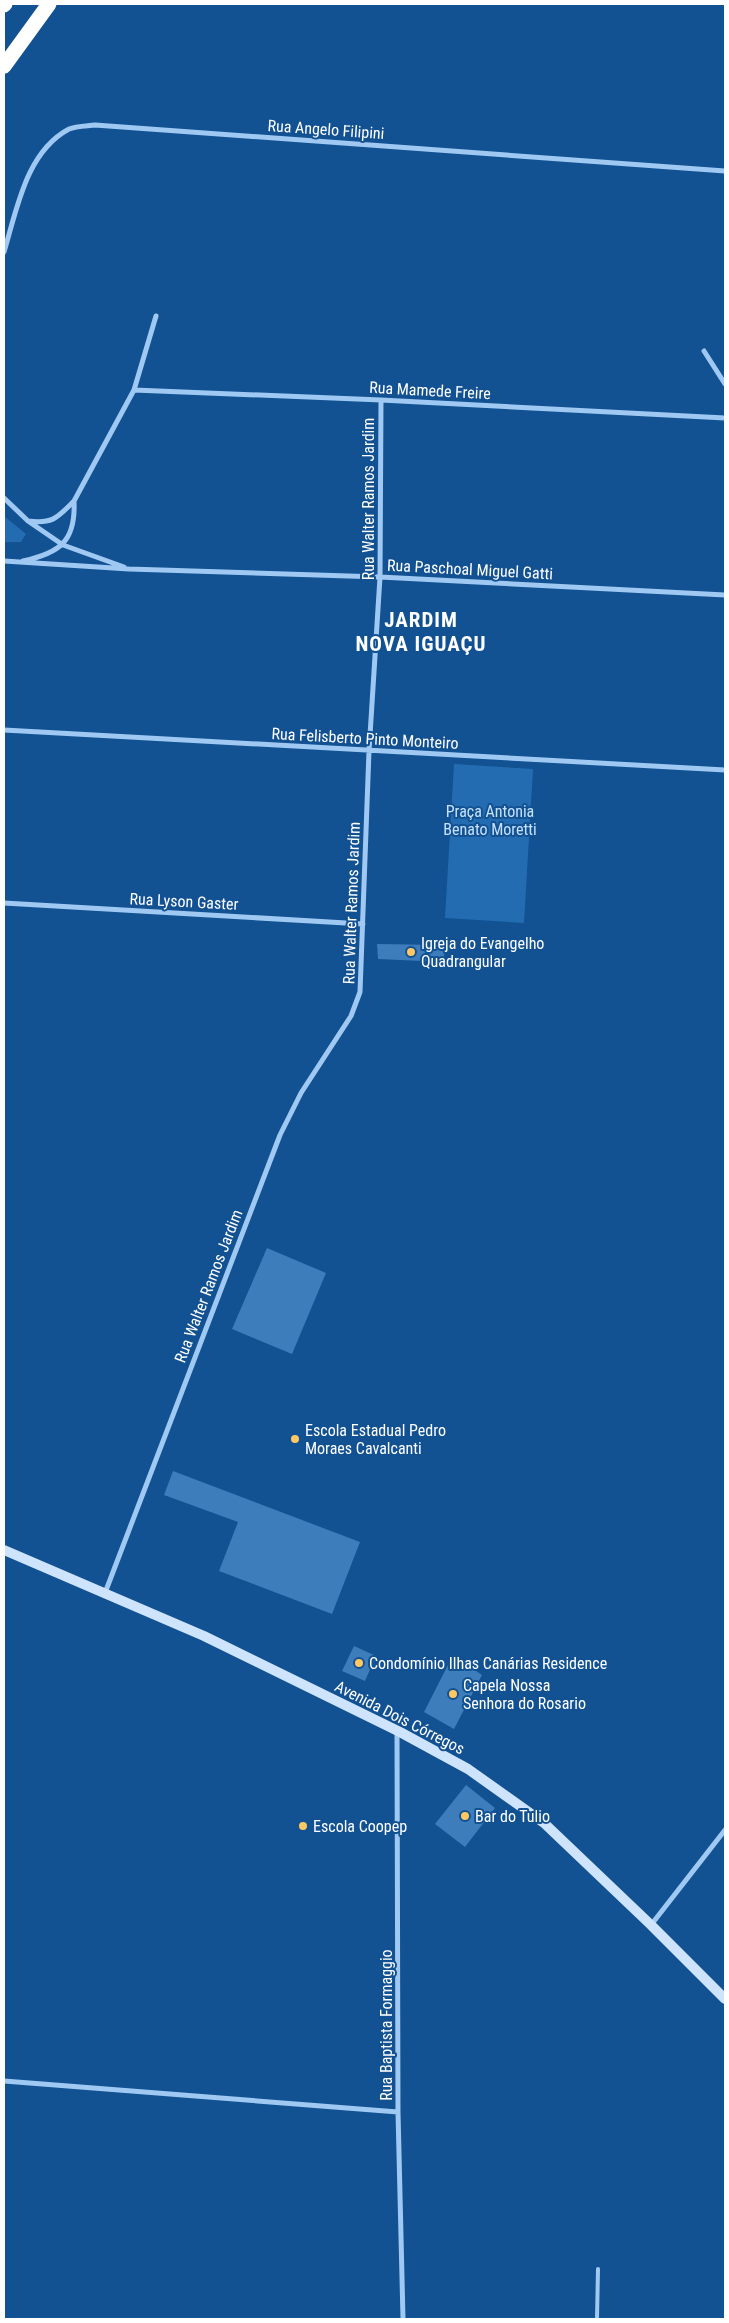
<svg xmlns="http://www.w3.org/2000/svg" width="729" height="2323" font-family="'Roboto Condensed',sans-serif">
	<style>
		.green { fill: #246cb1 }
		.building { fill: #3e7dbc }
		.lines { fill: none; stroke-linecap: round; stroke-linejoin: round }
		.lane { stroke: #9fc9f2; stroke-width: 4 }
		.street { stroke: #9fc9f2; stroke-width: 5 }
		.secondary { stroke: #cee4fc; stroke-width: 10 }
		.highway { stroke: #fff; stroke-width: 15 }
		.poi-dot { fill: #ffc860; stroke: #125192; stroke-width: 2 }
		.labels { text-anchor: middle; stroke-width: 4; stroke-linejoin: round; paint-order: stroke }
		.street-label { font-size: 16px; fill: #fff; stroke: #125192 }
		.park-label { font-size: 16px; fill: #c6e2fd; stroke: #125192 }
		.poi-label { font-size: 16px; fill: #fff; stroke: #125192; text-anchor: start }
		.district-label { font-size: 21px; font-weight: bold; letter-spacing: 1px; fill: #fff; stroke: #125192 }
	</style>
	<rect width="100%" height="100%" fill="#125192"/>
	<!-- green -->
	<path class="green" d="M 4,516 L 26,534 L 21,542 L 4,542 Z
		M 454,764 L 533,769 L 524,923 L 445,918 Z"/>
	<!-- building -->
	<path class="building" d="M 377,944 L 443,945 L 445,962 L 378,959 Z
		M 267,1248 L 326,1273 L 292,1354 L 232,1329 Z
		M 173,1471 L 360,1542 L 332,1614 L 219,1571 L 238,1522 L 164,1495 Z
		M 354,1646 L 376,1656 L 365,1681 L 342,1671 Z
		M 451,1659 L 466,1664 L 482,1675 L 454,1729 L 424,1712 Z
		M 466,1785 L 495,1808 L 465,1847 L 435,1824 Z"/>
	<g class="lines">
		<!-- lane -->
		<path class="lane" d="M 597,2319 L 598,2269"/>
		<!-- street -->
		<path class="street" d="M 4,252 C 17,209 26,152 69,129 C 76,126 87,126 95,125 L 725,171
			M 704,351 L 725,384
			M 134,390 L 381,400 L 725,418
			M 4,498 L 28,521 L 63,545 L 124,567
			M 28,521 C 53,524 57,518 74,501 L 134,390 L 156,316
			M 4,561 L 129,569 L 380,577 L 725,595
			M 23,561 C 60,553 76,541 74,501
			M 4,730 L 725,770
			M 4,903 L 363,924
			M 105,1593 L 280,1135 L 301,1093 L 351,1016 L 360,992 L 369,751 L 380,577 L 381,400
			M 397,1731 L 398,2112 L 403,2319
			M 651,1925 L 725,1830
			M 4,2081 L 398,2112"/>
		<!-- secondary -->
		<path class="secondary" d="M 4,1550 L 204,1636 L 400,1732 L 468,1769 L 544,1823 L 651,1925 L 725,1999"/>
		<!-- highway -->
		<path class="highway" d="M 4,5 L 5,4
			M 4,66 L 49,4"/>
	</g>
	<!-- markers -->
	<g class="poi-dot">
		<circle cx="411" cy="952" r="5"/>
		<circle cx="295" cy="1439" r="5"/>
		<circle cx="359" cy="1663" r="5"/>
		<circle cx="453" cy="1694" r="5"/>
		<circle cx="465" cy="1816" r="5"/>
		<circle cx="303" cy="1826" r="5"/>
	</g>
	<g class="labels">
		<!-- street labels -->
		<g class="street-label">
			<text transform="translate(326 129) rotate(4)" y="6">Rua Angelo Filipini</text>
			<text transform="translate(430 390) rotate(3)" y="6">Rua Mamede Freire</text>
			<text transform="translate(368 499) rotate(-90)" y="6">Rua Walter Ramos Jardim</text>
			<text transform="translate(470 569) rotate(3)" y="6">Rua Paschoal Miguel Gatti</text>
			<text transform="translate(365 738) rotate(3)" y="6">Rua Felisberto Pinto Monteiro</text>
			<text transform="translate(184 901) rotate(3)" y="6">Rua Lyson Gaster</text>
			<text transform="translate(351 903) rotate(-88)" y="6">Rua Walter Ramos Jardim</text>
			<text transform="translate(208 1286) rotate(-69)" y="6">Rua Walter Ramos Jardim</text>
			<text transform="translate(400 1717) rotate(27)" y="6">Avenida Dois Córregos</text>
			<text transform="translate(386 2025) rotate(-90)" y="6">Rua Baptista Formaggio</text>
		</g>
		<!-- park labels -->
		<g class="park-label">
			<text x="490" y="817">Praça Antonia<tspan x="490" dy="18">Benato Moretti</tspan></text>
		</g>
		<!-- poi labels -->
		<g class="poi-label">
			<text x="421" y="949">Igreja do Evangelho<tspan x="421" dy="18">Quadrangular</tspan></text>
			<text x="305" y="1436">Escola Estadual Pedro<tspan x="305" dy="18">Moraes Cavalcanti</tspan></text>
			<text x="369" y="1669">Condomínio Ilhas Canárias Residence</text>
			<text x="463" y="1691">Capela Nossa<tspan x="463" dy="18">Senhora do Rosario</tspan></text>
			<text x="475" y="1822">Bar do Tulio</text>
			<text x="313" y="1832">Escola Coopep</text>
		</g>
		<!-- district labels -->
		<g class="district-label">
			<text x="421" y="627">JARDIM<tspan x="421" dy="24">NOVA IGUAÇU</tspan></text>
		</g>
	</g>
	<!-- border -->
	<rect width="729" height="2323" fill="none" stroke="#ffffff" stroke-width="10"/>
</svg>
